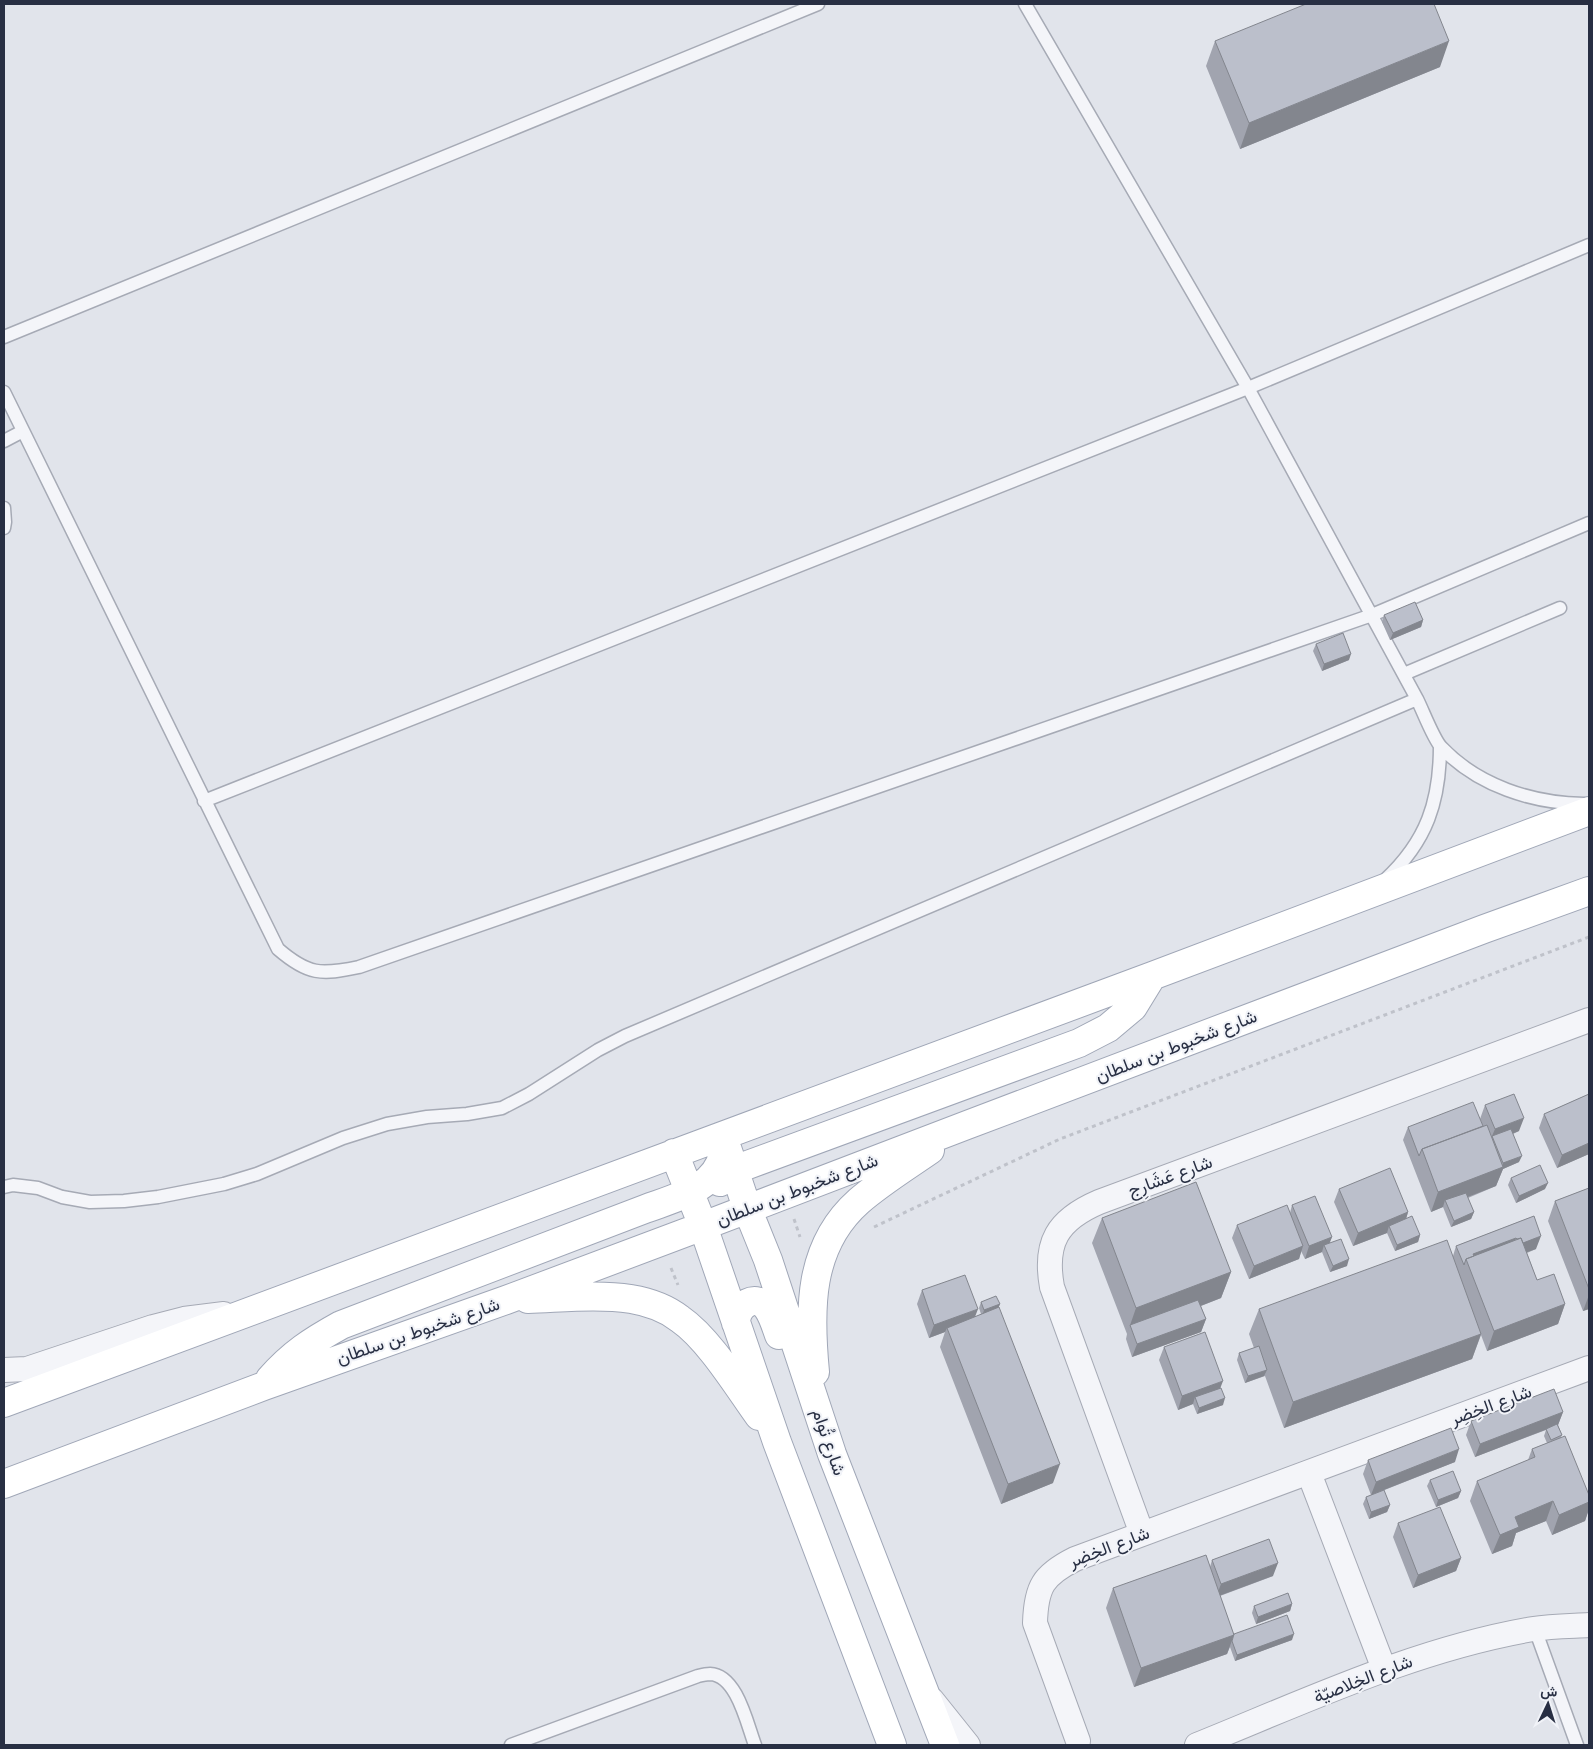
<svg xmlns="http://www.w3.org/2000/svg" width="1593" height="1749" font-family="'Nunito Sans',Vazirmatn,sans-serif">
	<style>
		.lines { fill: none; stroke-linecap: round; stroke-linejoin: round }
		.lane-casing { stroke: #a6aab5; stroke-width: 15 }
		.street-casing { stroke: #a6aab5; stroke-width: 26 }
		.primary-casing { stroke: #a0a7b7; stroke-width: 30 }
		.path { stroke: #bfc2ca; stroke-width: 3; stroke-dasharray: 4 4; stroke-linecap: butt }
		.lane { stroke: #f4f5f9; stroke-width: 12 }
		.street { stroke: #f4f5f9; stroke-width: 24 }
		.primary { stroke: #fff; stroke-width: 28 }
		.wall { fill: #a1a4af }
		.shaded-wall { fill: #83868e }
		.building { fill: #bbbfcb; stroke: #83868e }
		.labels { text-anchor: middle; stroke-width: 4; stroke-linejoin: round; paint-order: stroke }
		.street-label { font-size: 18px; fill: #282f43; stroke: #f1f3f8 }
	</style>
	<rect width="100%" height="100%" fill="#e1e4eb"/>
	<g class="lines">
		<defs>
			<path id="lane" d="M 1025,4 L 1248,388 L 1417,699 C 1423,711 1433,738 1441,747 C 1478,786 1532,803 1584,804
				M 4,337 L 818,4
				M 4,392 L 278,949 C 308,975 321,975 359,967 L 1372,615 L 1589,523
				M 4,441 L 23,431
				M 4,508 L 5,522 L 4,528
				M 1404,674 L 1560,608
				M 204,801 L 1248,388 L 1589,245
				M 1385,880 C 1427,841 1440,801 1440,746
				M 4,1187 L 13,1185 L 38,1188 L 62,1197 L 90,1202 L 124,1201 L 158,1197 L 224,1184 L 257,1174 L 343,1138 L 387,1124 L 427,1117 L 467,1114 L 502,1108 L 529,1094 L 598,1050 L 625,1036 L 1417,699
				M 1535,1629 L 1577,1745
				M 511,1745 L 698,1676 C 702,1675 706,1674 710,1674 C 737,1675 747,1724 755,1745"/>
			<path id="street" d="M 4,1370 L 27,1369 L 153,1327 L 184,1319 L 224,1314
				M 1309,1473 L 1384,1669
				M 1142,1534 L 1052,1287 C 1044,1243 1057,1220 1099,1202 L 1589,1020
				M 932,1700 L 968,1745
				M 1078,1741 L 1035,1623 C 1036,1587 1043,1575 1075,1559 L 1589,1368
				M 1197,1745 C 1306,1701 1416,1649 1533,1629 C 1551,1626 1571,1626 1589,1625"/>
			<path id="primary" d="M 723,1136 L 747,1208 L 768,1260 L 832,1454 L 945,1745
				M 674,1153 L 703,1226 L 777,1442 L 892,1745
				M 720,1182 L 734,1170 L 1079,1043 L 1108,1028 L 1133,1007 L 1152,976
				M 528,1299 C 562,1298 598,1294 631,1299 C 649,1302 666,1308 680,1319 C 709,1339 738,1387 759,1416
				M 736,1323 C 736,1305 756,1292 768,1309 C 773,1316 776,1327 779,1335
				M 815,1372 C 809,1310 808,1246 859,1201 C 881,1182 907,1166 930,1150
				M 270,1379 C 292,1354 312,1341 341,1325 L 645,1209 C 674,1198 717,1189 723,1153 C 723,1148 723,1142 723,1137
				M 4,1403 L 1152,976 L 1589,811
				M 4,1484 L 264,1386 L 506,1300 L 703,1226 L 967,1125 L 1484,929 L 1589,891"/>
		</defs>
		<!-- lane casing -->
		<use href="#lane" class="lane-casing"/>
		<!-- street casing -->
		<use href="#street" class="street-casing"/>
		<!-- primary casing -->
		<use href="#primary" class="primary-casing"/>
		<!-- path -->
		<path class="path" d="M 794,1219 L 800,1237
			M 874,1227 L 1060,1139 L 1589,937
			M 671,1268 L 678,1285"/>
		<!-- lane -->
		<use href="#lane" class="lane"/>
		<!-- street -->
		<use href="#street" class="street"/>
		<!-- primary -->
		<use href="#primary" class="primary"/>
	</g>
	<!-- wall -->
	<path class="wall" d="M 1215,41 L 1440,67 L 1240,149 L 1206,66 Z
		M 1384,615 L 1423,620 L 1421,627 L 1390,640 L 1382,622 Z
		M 1316,644 L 1349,660 L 1322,671 L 1313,651 Z
		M 1589,1094 L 1589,1154 L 1557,1168 L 1539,1128 L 1544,1114 Z
		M 1485,1105 L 1519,1131 L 1513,1134 L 1519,1162 L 1503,1169 L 1496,1186 L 1468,1198 L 1474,1212 L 1471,1219 L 1451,1227 L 1443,1207 L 1431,1212 L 1403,1140 L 1408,1127 L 1483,1126 L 1480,1119 Z
		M 1511,1178 L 1545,1189 L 1516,1203 L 1508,1185 Z
		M 1589,1188 L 1589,1309 L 1583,1311 L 1548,1221 L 1555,1201 Z
		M 1339,1189 L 1408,1212 L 1406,1219 L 1420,1235 L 1418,1242 L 1395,1251 L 1387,1233 L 1353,1246 L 1334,1202 Z
		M 1292,1205 L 1332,1237 L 1329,1243 L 1347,1266 L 1330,1272 L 1322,1252 L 1305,1259 L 1301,1251 L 1299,1259 L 1249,1279 L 1232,1238 L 1237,1225 L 1290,1213 Z
		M 1534,1216 L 1536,1249 L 1527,1253 L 1537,1280 L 1565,1304 L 1558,1324 L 1487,1351 L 1481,1335 L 1472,1359 L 1284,1428 L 1265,1376 L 1245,1383 L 1237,1360 L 1239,1353 L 1254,1348 L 1249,1334 L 1259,1309 L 1453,1256 L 1456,1246 Z
		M 1102,1218 L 1231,1272 L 1221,1298 L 1201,1306 L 1206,1319 L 1201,1332 L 1132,1357 L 1126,1339 L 1127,1334 L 1092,1243 Z
		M 922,1290 L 975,1317 L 981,1314 L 979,1308 L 981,1302 L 1000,1304 L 998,1308 L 1053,1483 L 1001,1504 L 940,1347 L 945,1332 L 929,1338 L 917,1304 Z
		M 1164,1347 L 1221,1388 L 1223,1405 L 1197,1414 L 1193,1404 L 1178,1410 L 1159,1360 Z
		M 1563,1412 L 1558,1425 L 1562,1435 L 1561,1437 L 1589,1495 L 1589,1509 L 1585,1521 L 1552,1535 L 1546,1521 L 1516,1533 L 1512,1546 L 1492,1554 L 1470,1501 L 1477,1481 L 1528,1460 L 1532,1449 L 1547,1443 L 1544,1436 L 1546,1430 L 1475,1457 L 1466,1435 L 1471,1421 Z
		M 1368,1460 L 1455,1462 L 1382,1491 L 1390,1505 L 1387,1512 L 1369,1519 L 1363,1504 L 1366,1497 L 1371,1495 L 1363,1474 Z
		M 1430,1480 L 1461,1491 L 1458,1498 L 1436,1507 L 1427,1486 Z
		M 1398,1523 L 1461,1558 L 1456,1571 L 1413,1588 L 1393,1537 Z
		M 1212,1560 L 1273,1576 L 1220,1596 L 1234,1635 L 1292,1640 L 1235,1661 L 1230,1647 L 1227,1654 L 1134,1687 L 1106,1608 L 1113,1588 L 1210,1567 Z
		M 1292,1604 L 1290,1611 L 1256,1624 L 1252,1613 L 1254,1606 Z"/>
	<!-- shaded-wall -->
	<path class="shaded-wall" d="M 1449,41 L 1440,67 L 1240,149 L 1249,123 Z
		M 1423,620 L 1421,627 L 1390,640 L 1393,633 Z
		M 1351,654 L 1349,660 L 1322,671 L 1324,664 Z
		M 1524,1118 L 1519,1131 L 1494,1141 L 1492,1136 L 1495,1129 Z
		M 1589,1143 L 1589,1154 L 1557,1168 L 1562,1155 Z
		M 1522,1156 L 1519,1162 L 1503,1169 L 1496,1186 L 1447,1205 L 1445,1200 L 1443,1207 L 1431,1212 L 1438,1192 L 1502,1167 L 1503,1163 Z
		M 1548,1183 L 1545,1189 L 1516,1203 L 1519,1196 Z
		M 1408,1212 L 1404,1226 L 1389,1226 L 1387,1233 L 1353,1246 L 1358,1233 Z
		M 1474,1212 L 1471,1219 L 1451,1227 L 1454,1221 Z
		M 1420,1235 L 1418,1242 L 1395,1251 L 1397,1245 Z
		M 1541,1236 L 1536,1249 L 1514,1257 L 1519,1244 Z
		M 1332,1237 L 1327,1250 L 1324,1245 L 1322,1252 L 1305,1259 L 1309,1246 Z
		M 1516,1238 L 1511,1251 L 1474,1265 L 1473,1254 Z
		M 1303,1246 L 1299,1259 L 1249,1279 L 1254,1266 Z
		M 1349,1259 L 1347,1266 L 1330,1272 L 1333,1266 Z
		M 1231,1272 L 1221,1298 L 1133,1332 L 1130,1325 L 1127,1334 L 1136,1308 Z
		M 1589,1295 L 1589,1309 L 1583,1311 Z
		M 1000,1304 L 997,1311 L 982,1317 L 984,1310 Z
		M 1565,1304 L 1558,1324 L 1487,1351 L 1494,1331 Z
		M 978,1309 L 973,1322 L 947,1328 L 945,1332 L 929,1338 L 934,1325 Z
		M 1206,1319 L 1201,1332 L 1132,1357 L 1137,1344 Z
		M 1481,1334 L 1472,1359 L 1284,1428 L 1293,1402 Z
		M 1267,1370 L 1264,1376 L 1245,1383 L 1248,1376 Z
		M 1223,1381 L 1218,1394 L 1195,1397 L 1193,1404 L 1178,1410 L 1182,1396 Z
		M 1225,1398 L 1223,1405 L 1197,1414 L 1199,1408 Z
		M 1563,1412 L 1558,1425 L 1475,1457 L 1480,1444 Z
		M 1459,1449 L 1455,1462 L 1371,1495 L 1376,1482 Z
		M 1060,1464 L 1053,1483 L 1001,1504 L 1008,1484 Z
		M 1461,1491 L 1458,1498 L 1436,1507 L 1438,1500 Z
		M 1553,1501 L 1546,1521 L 1516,1533 L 1512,1546 L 1492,1554 L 1500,1535 L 1515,1517 Z
		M 1589,1502 L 1589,1509 L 1585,1521 L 1552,1535 L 1559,1515 Z
		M 1390,1505 L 1387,1512 L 1369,1519 L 1371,1512 Z
		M 1461,1558 L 1456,1571 L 1413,1588 L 1418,1575 Z
		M 1278,1563 L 1273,1576 L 1216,1597 L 1221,1584 Z
		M 1292,1604 L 1290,1611 L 1256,1624 L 1258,1617 Z
		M 1294,1634 L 1292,1640 L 1235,1661 L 1237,1655 Z
		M 1234,1635 L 1227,1654 L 1134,1687 L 1141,1668 Z"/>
	<!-- building -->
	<path class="building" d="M 1306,4 L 1434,4 L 1449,41 L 1249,123 L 1215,41 Z
		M 1415,602 L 1423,620 L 1393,633 L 1384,615 Z
		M 1343,633 L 1351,654 L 1324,664 L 1316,644 Z
		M 1514,1094 L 1524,1118 L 1495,1129 L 1485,1105 Z
		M 1589,1094 L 1589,1143 L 1562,1155 L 1544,1114 Z
		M 1473,1102 L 1483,1126 L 1422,1149 L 1419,1156 L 1408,1127 Z
		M 1487,1125 L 1503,1167 L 1438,1192 L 1422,1149 Z
		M 1511,1129 L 1522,1156 L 1503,1163 L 1492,1136 Z
		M 1540,1165 L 1548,1183 L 1519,1196 L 1511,1178 Z
		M 1390,1168 L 1408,1212 L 1358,1233 L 1339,1189 Z
		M 1196,1182 L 1231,1272 L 1136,1308 L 1102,1218 Z
		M 1589,1188 L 1589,1289 L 1555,1201 Z
		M 1466,1193 L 1474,1212 L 1454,1221 L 1445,1200 Z
		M 1315,1196 L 1332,1237 L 1309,1246 L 1292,1205 Z
		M 1287,1205 L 1303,1246 L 1254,1266 L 1237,1225 Z
		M 1412,1216 L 1420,1235 L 1397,1245 L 1389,1226 Z
		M 1534,1216 L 1541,1236 L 1523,1243 L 1521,1238 L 1517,1239 L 1516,1238 L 1473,1254 L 1474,1256 L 1466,1259 L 1464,1265 L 1456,1246 Z
		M 1521,1238 L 1537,1280 L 1554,1274 L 1565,1304 L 1494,1331 L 1466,1259 Z
		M 1341,1239 L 1349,1259 L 1333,1266 L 1324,1245 Z
		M 1447,1240 L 1481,1334 L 1293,1402 L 1259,1309 Z
		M 965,1275 L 978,1309 L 934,1325 L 922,1290 Z
		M 996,1296 L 1000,1304 L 984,1310 L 981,1302 Z
		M 1198,1300 L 1206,1319 L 1137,1344 L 1130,1325 Z
		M 999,1307 L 1060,1464 L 1008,1484 L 947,1328 Z
		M 1205,1332 L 1223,1381 L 1182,1396 L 1164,1347 Z
		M 1259,1346 L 1267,1370 L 1248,1376 L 1239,1353 Z
		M 1221,1388 L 1225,1398 L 1199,1408 L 1195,1397 Z
		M 1554,1389 L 1563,1412 L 1480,1444 L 1471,1421 Z
		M 1557,1424 L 1562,1435 L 1551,1440 L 1546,1429 Z
		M 1451,1428 L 1459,1449 L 1376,1482 L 1368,1460 Z
		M 1565,1436 L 1589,1495 L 1589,1502 L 1559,1515 L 1553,1501 L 1515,1517 L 1519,1527 L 1500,1535 L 1477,1481 L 1535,1457 L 1532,1449 Z
		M 1453,1471 L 1461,1491 L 1438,1500 L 1430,1480 Z
		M 1384,1490 L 1390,1505 L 1371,1512 L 1366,1497 Z
		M 1440,1507 L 1461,1558 L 1418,1575 L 1398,1523 Z
		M 1269,1539 L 1278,1563 L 1221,1584 L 1212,1560 Z
		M 1206,1555 L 1234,1635 L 1141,1668 L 1113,1588 Z
		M 1288,1593 L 1292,1604 L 1258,1617 L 1254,1606 Z
		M 1287,1615 L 1294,1634 L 1237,1655 L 1232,1641 L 1234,1634 Z"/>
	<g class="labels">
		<!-- street labels -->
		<g class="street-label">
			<text transform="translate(1176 1046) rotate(-21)" y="6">شارع شخبوط بن سلطان</text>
			<text transform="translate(1170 1176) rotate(-20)" y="6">شارع عَشَارِج</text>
			<text transform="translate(797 1190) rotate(-21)" y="6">شارع شخبوط بن سلطان</text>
			<text transform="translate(418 1331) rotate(-19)" y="6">شارع شخبوط بن سلطان</text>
			<text transform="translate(1491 1405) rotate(-20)" y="6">شارع الخِضِر</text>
			<text transform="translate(829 1442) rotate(71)" y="6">شارع تُوام</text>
			<text transform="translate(1109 1547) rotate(-21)" y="6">شارع الخِضِر</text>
			<text transform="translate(1363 1679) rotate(-21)" y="6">شارع الخِلاصيّة</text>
		</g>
	</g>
	<!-- border -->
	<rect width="1593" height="1749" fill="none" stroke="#282f43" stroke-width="10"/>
	<!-- north arrow -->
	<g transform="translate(1548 1704) rotate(4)" stroke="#f1f3f8" stroke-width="4" paint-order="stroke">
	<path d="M0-4L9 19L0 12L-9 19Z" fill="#282f43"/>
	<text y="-8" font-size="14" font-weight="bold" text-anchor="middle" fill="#282f43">ش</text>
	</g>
</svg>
